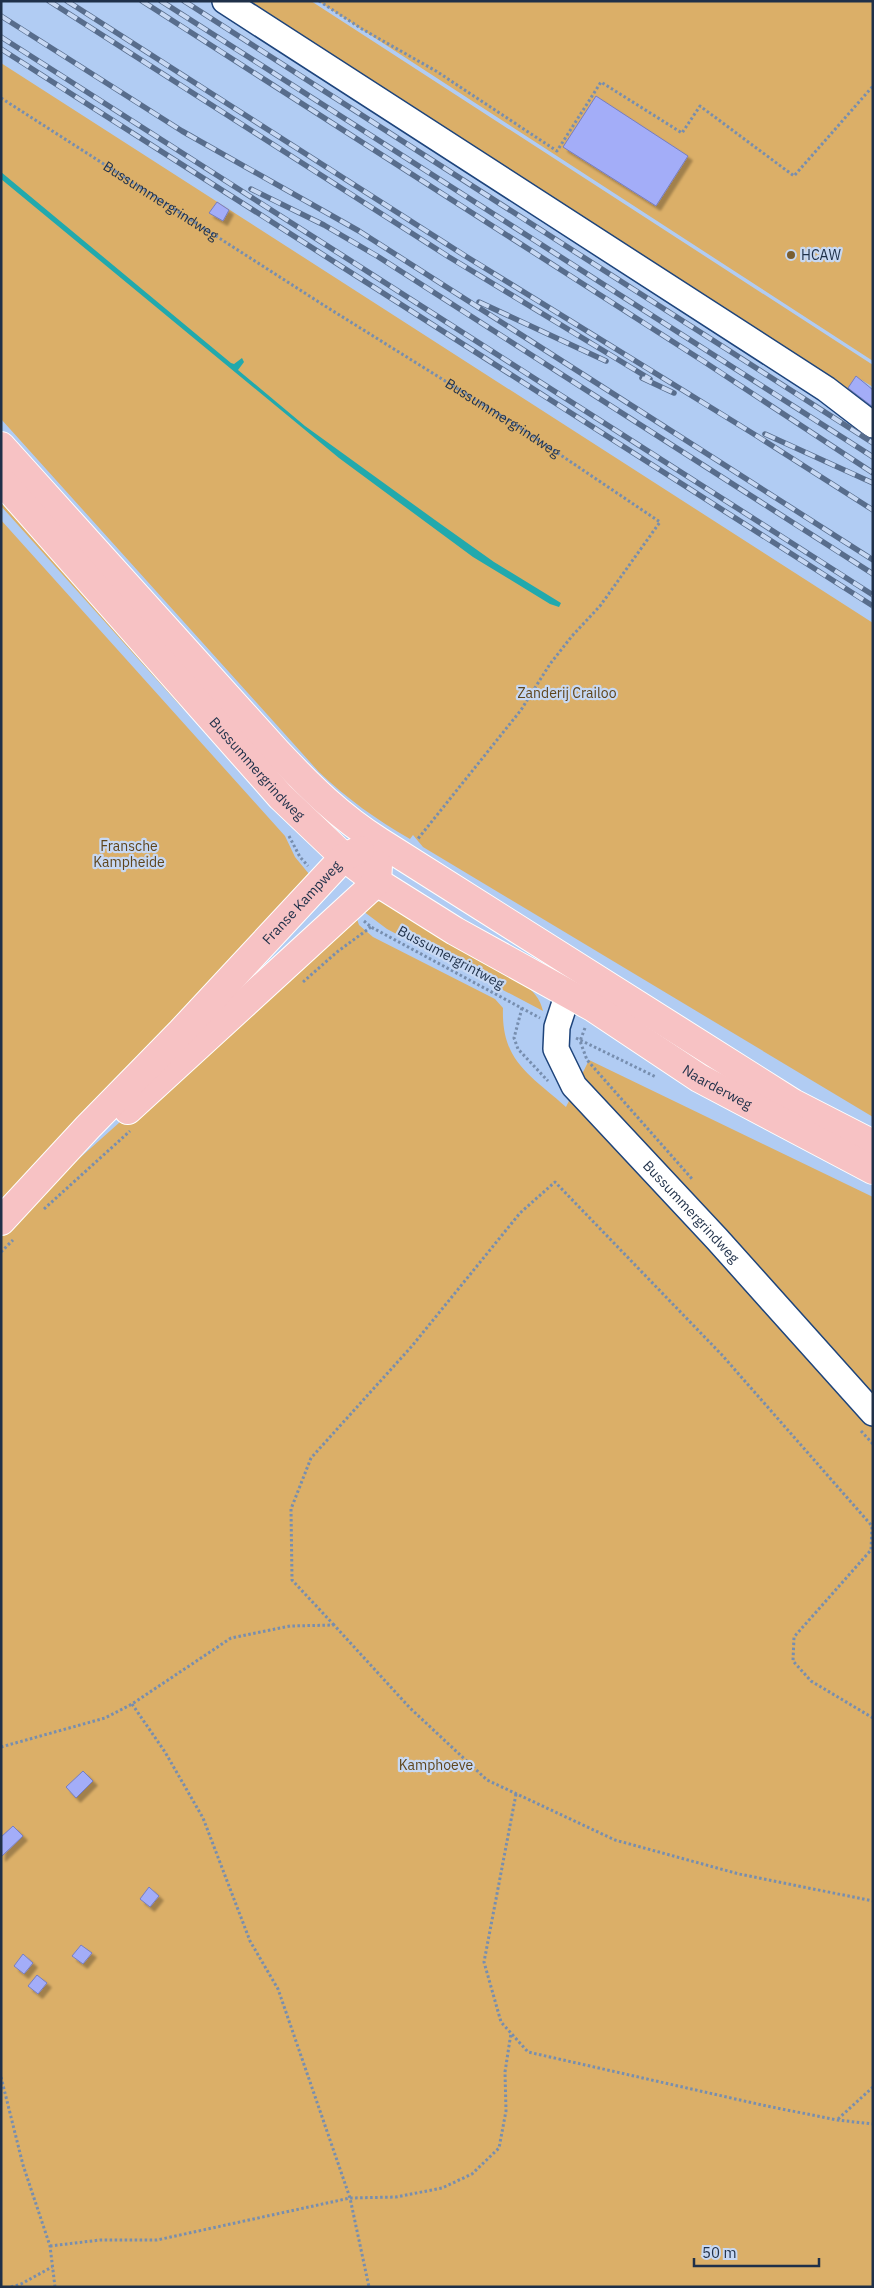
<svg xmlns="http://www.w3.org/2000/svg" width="874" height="2288" font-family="'IBM Plex Sans',sans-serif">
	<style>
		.green { fill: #dbaf68 }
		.water { fill: #21a9ad }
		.building { fill: #a3adf8; stroke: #757dc1; filter: url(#shadow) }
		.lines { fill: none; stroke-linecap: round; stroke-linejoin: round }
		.minor-casing { stroke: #1e447b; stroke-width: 28 }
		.major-casing { stroke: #fff; stroke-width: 30 }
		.path { stroke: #778eaf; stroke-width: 3; stroke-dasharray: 2.5 2.5; stroke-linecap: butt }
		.minor { stroke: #fff; stroke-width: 25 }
		.major { stroke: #f7c2c4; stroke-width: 28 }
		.rail-casing { stroke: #586d8c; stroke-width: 5.5 }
		.rail { stroke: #c7d8f3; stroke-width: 4; stroke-dasharray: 11; stroke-linecap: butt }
		.poi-dot { fill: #7a5e31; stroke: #c7d8f3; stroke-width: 2 }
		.labels { text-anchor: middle; stroke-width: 4.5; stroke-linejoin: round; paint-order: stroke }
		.street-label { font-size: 14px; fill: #1f3049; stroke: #c7d8f3 }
		.poi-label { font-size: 14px; fill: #1f3049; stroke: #c7d8f3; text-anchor: start }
		.park-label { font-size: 14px; fill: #5e451c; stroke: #c7d8f3 }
	</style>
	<defs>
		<filter id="shadow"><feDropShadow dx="4.5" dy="4.5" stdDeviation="1" flood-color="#0004"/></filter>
	</defs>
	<rect width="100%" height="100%" fill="#b1ccf3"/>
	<!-- green -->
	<path class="green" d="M 242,1 L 311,1 L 873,365 L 873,387 L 860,379 L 850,397 Z
		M 318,1 L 873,1 L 873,361 Z
		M 1,63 L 873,623 L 873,1117 L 423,847 L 413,835 L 410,839 C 377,820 346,798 319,772 L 1,419 Z
		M 1,493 L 123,629 L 184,710 L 1,506 Z
		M 1,520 L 285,836 L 295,857 L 309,874 L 287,905 L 173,1026 L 1,1199 Z
		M 386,901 L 523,983 C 533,991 540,998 543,1011 L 387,929 L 359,908 L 369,902 Z
		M 356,916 L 359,925 L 373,937 L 495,999 L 503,1008 C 501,1061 530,1075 566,1107 L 589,1060 L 873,1197 L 873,2287 L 1,2287 L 1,1233 L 45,1189 L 298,963 Z"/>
	<!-- water -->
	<path class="water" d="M 1,172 L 231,363 L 234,364 L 242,358 L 244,362 L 238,370 L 305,426 L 435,520 L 494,562 L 561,603 L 559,607 L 550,604 L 473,557 L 339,458 L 1,179 Z"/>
	<!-- building -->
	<path class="building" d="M 596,96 L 688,156 L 656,206 L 563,147 Z
		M 217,202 L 229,210 L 223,221 L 209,213 Z
		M 856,376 L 873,390 L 873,407 L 848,388 Z
		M 83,1771 L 93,1781 L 76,1798 L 66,1787 Z
		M 13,1826 L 23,1836 L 1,1857 L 1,1837 Z
		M 149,1887 L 159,1896 L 150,1907 L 140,1899 Z
		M 81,1945 L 92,1953 L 83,1964 L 72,1956 Z
		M 23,1954 L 33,1963 L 24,1974 L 14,1966 Z
		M 37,1975 L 47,1983 L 38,1994 L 28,1986 Z"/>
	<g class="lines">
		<defs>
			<g id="minor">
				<path d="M 225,1 L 826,389 L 873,425"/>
				<path id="s2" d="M 579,976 L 568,993 L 557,1027 L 556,1049 L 574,1086 L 717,1239 L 873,1413"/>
			</g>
			<g id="major">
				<path d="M 1,446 L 277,752 C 310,787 339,816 380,842 L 793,1103 L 873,1144"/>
				<path id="s3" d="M 1,480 L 281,797 L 344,857 L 377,882 L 455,931 L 594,1008 L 699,1078 L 873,1170"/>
				<path d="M 128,1110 L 377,882 L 378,865"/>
				<path id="s4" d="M 1,1221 L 88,1127 L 181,1032 L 344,857 L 360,850"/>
			</g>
		</defs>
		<!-- minor casing -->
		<use href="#minor" class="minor-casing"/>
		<!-- major casing -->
		<use href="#major" class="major-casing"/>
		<!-- path -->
		<g class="path">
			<path d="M 319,1 L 362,29 L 436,71 L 557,151 L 601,82 L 682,133 L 700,106 L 794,176 L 873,86"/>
			<path id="s1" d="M 1,98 L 325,306 L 519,427 L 660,522 L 600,606 L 572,636 L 550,664 L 521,710 L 417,840"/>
			<path d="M 289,836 L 300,857 L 308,866"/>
			<path d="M 364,921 L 371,927 L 540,1018"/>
			<path d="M 303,982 L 337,952 L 371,927"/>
			<path d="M 522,1008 L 514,1038 L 518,1049 L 548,1081"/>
			<path d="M 585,1028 L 580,1041 L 587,1060 L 693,1180"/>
			<path d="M 576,1038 L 656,1077"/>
			<path d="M 44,1209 L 130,1131"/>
			<path d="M 1,1252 L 13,1240"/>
			<path d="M 861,1431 L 873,1444"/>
			<path d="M 334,1625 L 292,1580 L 291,1509 L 311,1458 L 412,1346 L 520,1213 L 555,1182 L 722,1355 L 872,1526 L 871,1550 L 794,1637 L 793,1661 L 811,1681 L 873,1718"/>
			<path d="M 132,1704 L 165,1752 L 203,1818 L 250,1941 L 278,1989 L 350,2198 L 369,2287"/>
			<path d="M 1,1747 L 105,1718 L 132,1704 L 231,1638 L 290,1626 L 334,1625 L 410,1708 L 487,1780 L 615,1840 L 739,1874 L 873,1901"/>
			<path d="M 516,1794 L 484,1962 L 501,2022 L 528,2052 L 762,2105 L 837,2120 L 873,2124"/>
			<path d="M 1,2077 L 23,2165 L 50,2246 L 55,2287"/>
			<path d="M 838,2119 L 873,2087"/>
			<path d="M 50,2246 L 100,2240 L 157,2240 L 350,2198 L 396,2197 L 442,2188 L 472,2174 L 499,2148 L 506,2111 L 505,2072 L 511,2033"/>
			<path d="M 11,2287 L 21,2284 L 52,2267"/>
		</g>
		<!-- minor -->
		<use href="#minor" class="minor"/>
		<!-- major -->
		<use href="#major" class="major"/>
		<defs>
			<path id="rail" d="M 49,1 L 449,257 L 650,379
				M 67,1 L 467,257 L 757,436 L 873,510
				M 142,1 L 703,361 L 873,473
				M 161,1 L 873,457
				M 184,1 L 873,443
				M 1,16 L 182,131 L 359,231 L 873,560
				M 1,37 L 873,595
				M 1,49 L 873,606
				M 251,189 L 324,225 L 377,256 L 873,574
				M 479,302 L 606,361
				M 642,378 L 674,393
				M 765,434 L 873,483"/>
		</defs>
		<!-- rail casing -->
		<use href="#rail" class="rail-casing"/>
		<!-- rail -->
		<use href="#rail" class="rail"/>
	</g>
	<!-- markers -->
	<circle class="poi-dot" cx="791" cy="255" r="5"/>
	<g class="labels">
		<!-- street labels -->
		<g class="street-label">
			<text dy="5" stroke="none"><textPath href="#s1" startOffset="190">Bussummergrindweg</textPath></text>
			<text dy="5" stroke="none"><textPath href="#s1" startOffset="595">Bussummergrindweg</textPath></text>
			<text dy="5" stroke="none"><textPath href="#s3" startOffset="386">Bussummergrindweg</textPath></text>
			<text dy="5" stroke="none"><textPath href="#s4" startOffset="438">Franse Kampweg</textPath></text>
			<text transform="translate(451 957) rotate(28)" y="5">Bussumergrintweg</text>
			<text dy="5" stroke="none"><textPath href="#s3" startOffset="949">Naarderweg</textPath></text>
			<text dy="5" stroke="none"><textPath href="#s2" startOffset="291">Bussummergrindweg</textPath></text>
		</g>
		<!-- poi labels -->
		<g class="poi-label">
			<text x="801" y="260">HCAW</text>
		</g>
		<!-- park labels -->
		<g class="park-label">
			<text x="567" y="698">Zanderij Crailoo</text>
			<text x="129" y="851">Fransche<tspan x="129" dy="16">Kampheide</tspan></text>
			<text x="436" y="1770">Kamphoeve</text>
		</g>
	</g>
	<!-- border -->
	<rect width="874" height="2288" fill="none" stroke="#1f3049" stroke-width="5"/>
	<!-- scale -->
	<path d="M694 2258v8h125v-8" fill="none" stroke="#1f3049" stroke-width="2.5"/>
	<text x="702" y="2258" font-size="15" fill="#1f3049" stroke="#c7d8f3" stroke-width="4" paint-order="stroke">50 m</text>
</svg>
